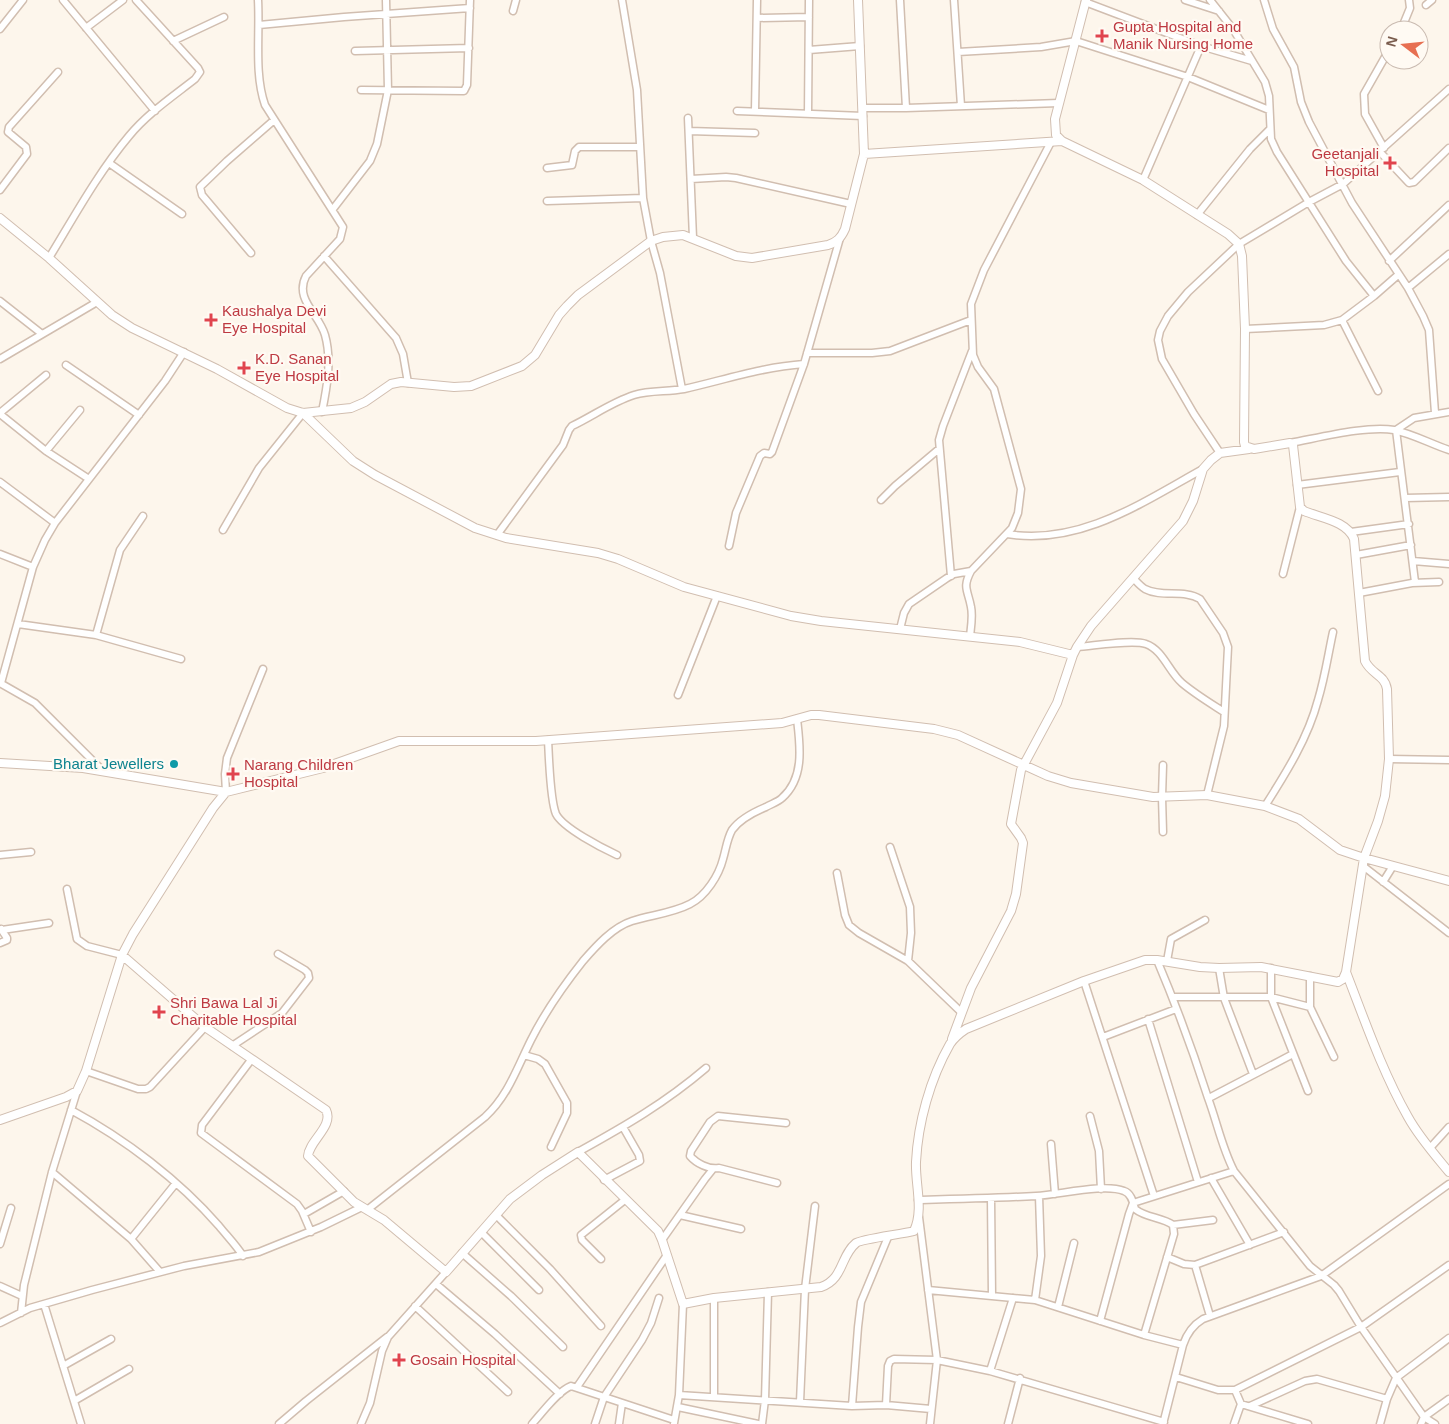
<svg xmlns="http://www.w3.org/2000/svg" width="1449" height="1424" font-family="Helvetica,sans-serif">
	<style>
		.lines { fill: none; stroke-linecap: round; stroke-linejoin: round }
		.minor-casing { stroke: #d1beb0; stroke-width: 9 }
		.tertiary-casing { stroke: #d1beb0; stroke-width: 10 }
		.minor { stroke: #fff; stroke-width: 6 }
		.tertiary { stroke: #fff; stroke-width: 8 }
		.health-dot { fill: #e0444e; stroke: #fffaf3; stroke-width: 2 }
		.culture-dot { fill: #0f9aa8; stroke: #fffaf3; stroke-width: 2 }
		.labels { text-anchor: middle; stroke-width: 4.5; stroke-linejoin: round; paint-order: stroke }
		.health-label { font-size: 15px; fill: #be3a42; stroke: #fffaf3; text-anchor: start }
		.culture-label { font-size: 15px; fill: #0d838f; stroke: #fffaf3; text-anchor: end }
	</style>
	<rect width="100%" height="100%" fill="#fdf6ec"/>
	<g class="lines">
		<defs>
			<path id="minor" d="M 63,0 L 155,111
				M 258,0 C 260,34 254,74 265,105 L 343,227 L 340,239 L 306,276 C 294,299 319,314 325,335 C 332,360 327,387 322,412
				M 622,0 L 637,90 L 643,198 L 651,241 L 660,273 L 682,389
				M 900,0 L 906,108
				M 954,0 L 961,106
				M 1185,0 L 1219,11
				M 1210,0 L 1233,29 L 1265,82 L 1269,96 L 1271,139 L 1277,152 L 1346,261 L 1374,296
				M 1264,0 L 1273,29 L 1294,67 L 1301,102 L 1309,122 L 1352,203 L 1408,288 L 1423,316 L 1429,330 L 1435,413
				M 1085,2 L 1201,46 L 1252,61
				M 1426,5 L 1432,0
				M 513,11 L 516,0
				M 757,18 L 809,17
				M 259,25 L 344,17 L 470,8
				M 86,28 L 123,0
				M 0,29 L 23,0
				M 1401,30 L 1410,8 L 1409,0
				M 173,41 L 224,17
				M 809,50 L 860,46
				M 355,51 L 469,48
				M 958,52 L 1041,47 L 1076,41 L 1188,77 L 1269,110
				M 361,90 L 464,91 L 467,85 L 470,0
				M 863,108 L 906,108 L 1059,103
				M 737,111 L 863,116
				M 755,111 L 757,0
				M 808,114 L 809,0
				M 688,118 L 693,238
				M 689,131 L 755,133
				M 1384,148 L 1365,114 L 1364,94 L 1389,50
				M 1380,152 L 1409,183 L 1414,182 L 1449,148
				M 109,163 L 182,214
				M 547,168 L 572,165 L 575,151 L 579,147 L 640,147
				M 691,179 L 726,177 L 736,178 L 851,204
				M 1143,180 L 1201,46
				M 0,190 L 27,154 L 26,147 L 8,132 L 9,127 L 58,72
				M 547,201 L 643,198
				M 333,209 L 370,161 L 377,144 L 388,90 L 386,0
				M 1197,215 L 1250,149 L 1270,129
				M 251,253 L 202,195 L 200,187 L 227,161 L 273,121
				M 324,256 L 396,338 L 403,354 L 408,383
				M 49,258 C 74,217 98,173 129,136 C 147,114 172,97 195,79 L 200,72 L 198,68 L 136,0
				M 1389,261 L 1449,205
				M 1408,288 L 1449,254
				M 0,301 L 42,334
				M 1342,320 L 1378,391
				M 1245,329 L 1324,325 L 1342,320 L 1374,296 L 1398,275
				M 807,353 L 872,353 L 890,351 L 971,320
				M 0,359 L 97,302
				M 66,365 L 139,415
				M 0,413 L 46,375
				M 0,414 L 46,451 L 89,479
				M 1290,443 C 1318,438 1368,425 1394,430 C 1413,434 1431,444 1449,450
				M 46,451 L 80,410
				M 1220,453 L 1194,414 L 1162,359 L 1158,340 L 1160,331 L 1168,316 L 1188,292 L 1239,244 L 1309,202 L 1343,184 L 1449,89
				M 0,482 L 55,523
				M 1297,485 L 1400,472
				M 1405,498 L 1449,497
				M 881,500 L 895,486 L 939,449
				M 223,530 L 259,468 L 303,413
				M 1351,532 L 1409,524
				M 1007,534 C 1080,546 1143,502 1203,469
				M 497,535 L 563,445 L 569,430 L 572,426 C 593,416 612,402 634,395 C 650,390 667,392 684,389 C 724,380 762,367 804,364
				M 729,546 L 736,513 L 760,456 L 764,453 L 770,454 L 772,452 L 804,364 L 840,238
				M 0,554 L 33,567
				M 1356,555 L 1411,545
				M 1413,561 L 1449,564
				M 1283,574 L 1300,507
				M 951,576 L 939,440 L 943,426 L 972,351
				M 1133,578 C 1137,582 1140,586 1145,589 C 1162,598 1184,589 1200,599 L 1223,633 L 1228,647 L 1224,726 L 1207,795
				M 1415,582 L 1396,430 L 1414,418 L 1449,412
				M 1359,593 L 1412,583 L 1439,582
				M 18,624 L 96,635 L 181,659
				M 900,629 L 904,613 L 909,604 L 947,578 L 954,574 L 971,571
				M 96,635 L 120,550 L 143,516
				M 970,636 C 971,627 973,616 971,607 C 968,590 962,588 971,571 L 1012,528 L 1018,513 L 1021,489 L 994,389 L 978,367 L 973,355 L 971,304 L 984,270 L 1051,142
				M 1077,647 C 1093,646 1133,639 1146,644 C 1163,650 1169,672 1182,683 C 1195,694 1210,703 1224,712
				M 0,683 L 35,703 L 103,771
				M 1,683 L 33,567 L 45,540 L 55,523 L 165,381 L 184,352
				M 678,695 L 717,596
				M 548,740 C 549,757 550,800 556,814 C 563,828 602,848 617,855
				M 1389,759 L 1449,760
				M 1163,765 L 1162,797 L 1163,832
				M 226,792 L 225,774 L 227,758 L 263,669
				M 1265,806 C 1286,773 1308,738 1318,700 C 1325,677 1328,655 1333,632
				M 890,847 L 910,907 L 911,933 L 908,961
				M 0,855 L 31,852
				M 1363,866 L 1449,933
				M 837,873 L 845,915 L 849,925 L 859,933 L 908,961 L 961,1012
				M 1383,882 L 1393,866
				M 67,889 L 77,939 L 87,946 L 122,955
				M 2,930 L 49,923
				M 0,943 L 7,940 L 7,938 L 1,929
				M 1157,960 C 1176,1005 1193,1051 1208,1098 C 1217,1122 1222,1148 1234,1171 L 1310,1266 L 1334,1285 L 1339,1291 L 1361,1327 L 1424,1417 L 1421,1424
				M 1167,961 L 1171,939 L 1205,920
				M 1219,968 L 1224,998 L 1253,1074
				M 1271,968 L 1271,997 L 1308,1091
				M 1310,976 L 1310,1007 L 1334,1057
				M 1084,981 L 1154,1196
				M 1172,997 L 1271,997 L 1310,1007
				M 1148,1019 L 1198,1182
				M 1103,1037 L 1176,1009
				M 232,1046 L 282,1013 L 309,978 L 308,973 L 305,970 L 278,954
				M 524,1055 L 538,1059 L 545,1064 L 567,1103 L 567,1113 L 551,1147
				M 251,1060 L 202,1125 L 201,1133 L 297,1204 L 302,1211 L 311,1232
				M 86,1071 L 138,1089 L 146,1089 L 150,1087 L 205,1027
				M 1209,1098 L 1293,1054
				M 71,1110 C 125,1139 179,1180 219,1226 C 227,1236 236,1245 243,1256
				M 1090,1116 L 1099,1151 L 1101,1189
				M 1051,1144 L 1055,1194
				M 1430,1148 L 1449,1127
				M 578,1152 C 625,1126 665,1103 706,1068
				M 52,1172 L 131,1239 L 160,1272
				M 1211,1178 L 1250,1245
				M 604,1180 L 640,1161 L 639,1155 L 623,1127
				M 777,1183 L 719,1168 C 709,1170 696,1163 690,1156 L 691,1151 L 710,1122 L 718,1116 L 786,1123
				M 991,1198 L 992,1295
				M 918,1200 C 957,1199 997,1198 1036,1196 C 1059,1195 1104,1183 1124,1191 C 1131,1193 1133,1202 1135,1209 C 1146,1218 1162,1217 1173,1225 L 1174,1234 L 1144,1335
				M 367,1210 L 485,1117 C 508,1096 517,1068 531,1040 C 545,1012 564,985 583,961 C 596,946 613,927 632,921 C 651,915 673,913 690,904 C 706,896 719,875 723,859 C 726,849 727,839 732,830 C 740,819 754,812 766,807 C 771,804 778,802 782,798 C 805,778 800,745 797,719
				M 304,1214 L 344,1191
				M 496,1215 L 550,1269 L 601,1326
				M 680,1215 L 741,1229
				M 919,1217 L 937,1360 L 930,1424
				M 1173,1225 L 1213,1220
				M 481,1232 L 539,1290
				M 131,1239 L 176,1183
				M 662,1240 L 705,1179 L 713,1169
				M 0,1244 L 11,1208
				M 462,1253 L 511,1296 L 563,1347
				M 1167,1257 L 1184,1264 L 1195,1265 L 1284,1232
				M 601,1259 L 582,1240 L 581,1235 L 626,1199
				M 1195,1265 L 1210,1316
				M 436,1284 L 495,1334 L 560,1394
				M 0,1286 L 22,1296
				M 928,1290 L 1035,1300 L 1144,1335 L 1183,1345
				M 714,1298 L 714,1397
				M 1035,1300 L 1041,1256 L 1039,1196
				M 44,1304 L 81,1424
				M 415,1306 L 508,1392
				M 1058,1307 L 1074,1243
				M 21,1313 L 24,1285 L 52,1172 L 77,1091
				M 1100,1321 L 1129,1214 L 1133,1203 L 1234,1171
				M 0,1323 L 30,1308 L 92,1290 L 184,1266 L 259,1252 L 321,1227 L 362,1207
				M 63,1366 L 111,1339
				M 990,1371 L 1013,1298
				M 1176,1377 L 1218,1390 L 1235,1390 L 1361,1327 L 1449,1265
				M 577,1387 L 667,1255
				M 679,1395 L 852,1406 L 886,1405 L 931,1409
				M 74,1401 L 129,1369
				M 800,1402 L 805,1289 L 815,1206
				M 1241,1404 L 1308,1424
				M 886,1405 L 888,1366 L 890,1361 L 894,1359 L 937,1360 L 990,1371 L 1164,1422
				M 852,1406 L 858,1327 L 861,1302 L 888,1237
				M 1250,1406 L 1305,1381 L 1317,1379 L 1387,1399
				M 678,1407 L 758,1424
				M 674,1423 L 679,1395 L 683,1304
				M 279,1424 L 306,1401 L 387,1337
				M 361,1424 L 370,1403 L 382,1351 L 388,1337 L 446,1272
				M 532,1424 C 542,1413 558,1391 571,1386 L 674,1420
				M 595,1424 L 604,1397 L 642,1340 L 651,1323 L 659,1298
				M 619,1424 L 622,1403
				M 762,1424 L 765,1400 L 768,1292
				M 1008,1424 L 1020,1378
				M 1163,1424 L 1183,1345 C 1187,1333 1193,1325 1203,1319 L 1321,1276 L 1449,1184
				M 1234,1424 L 1241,1404 L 1235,1390
				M 1380,1424 L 1387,1399 L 1396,1378 L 1449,1338
				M 1435,1424 L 1424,1417 L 1449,1399"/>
			<path id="tertiary" d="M 858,0 L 864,154 L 1062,141
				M 0,218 L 49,258 L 112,315 L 132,328 L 217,369 L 287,408 L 303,413 L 351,408 L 365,402 L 391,384 L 401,382 L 454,387 L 471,386 L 522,366 L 535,355 L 559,315 L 567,306 L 578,295 L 651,241 L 663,237 L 683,235 L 736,256 L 752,258 L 828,245 C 837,242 841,238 845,229 L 864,154
				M 303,413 L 353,461 L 375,475 L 475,528 L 506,538 L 598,553 L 618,559 L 684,587 L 791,616 L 821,621 L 1020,642 L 1073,655
				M 0,763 L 83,768 L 226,792
				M 122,955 L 205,1027 L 326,1110 C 334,1126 309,1141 308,1156 L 354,1202 L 384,1220 L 446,1272 L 510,1199 L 542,1175 L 578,1152 L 658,1231 L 662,1240 L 683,1304 L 714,1298 L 821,1287 C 844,1279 840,1256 856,1243 C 861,1239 903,1234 914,1231 C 924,1210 915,1184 916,1162 C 918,1123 930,1079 950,1044 C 954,1038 960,1033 966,1029 L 1084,981 L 1145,960 L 1157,960 L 1200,967 L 1219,968 L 1261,967 L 1338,982 L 1343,979 L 1346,972 L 1364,858 L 1378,821 L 1385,796 L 1389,759 L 1387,689 C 1385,675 1371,674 1365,661 L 1354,539 C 1347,521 1321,518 1304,511 L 1300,507 L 1293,445 L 1290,443 L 1254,449 L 1245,446 L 1244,442 L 1245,329 L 1242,256 L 1239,244 L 1228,234 L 1143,180 L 1062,141 L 1056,135 L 1055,119 L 1086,0
				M 1346,972 C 1365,1021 1382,1071 1408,1117 C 1419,1137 1435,1155 1449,1172
				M 952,1039 L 971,988 L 1011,911 L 1016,894 L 1023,843 L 1021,838 L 1011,824 L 1021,770 L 1057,703 L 1073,655 L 1077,647 L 1091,626 L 1183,521 L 1193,501 L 1203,469 L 1211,460 L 1220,453 L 1249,449
				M 0,1120 L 66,1097 L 77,1091 L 86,1071 L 122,955 L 133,934 L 213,808 L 226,792 L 323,768 L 399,741 L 536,741 L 782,723 L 811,715 L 819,715 L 934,729 L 958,735 L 1048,776 L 1071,783 L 1153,797 L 1207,795 L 1265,806 L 1299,819 L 1340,850 L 1364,858 L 1449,881"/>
		</defs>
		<!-- minor casing -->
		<use href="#minor" class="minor-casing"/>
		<!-- tertiary casing -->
		<use href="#tertiary" class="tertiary-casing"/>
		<!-- minor -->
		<use href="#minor" class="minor"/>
		<!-- tertiary -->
		<use href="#tertiary" class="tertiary"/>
	</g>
	<!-- markers -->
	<g class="health-dot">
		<path d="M1099.5 28.5h5v5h5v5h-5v5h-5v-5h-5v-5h5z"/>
		<path d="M1387.5 155.5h5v5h5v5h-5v5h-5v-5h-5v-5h5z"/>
		<path d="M208.5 312.5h5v5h5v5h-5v5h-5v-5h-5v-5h5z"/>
		<path d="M241.5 360.5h5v5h5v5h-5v5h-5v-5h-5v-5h5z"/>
		<path d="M230.5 766.5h5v5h5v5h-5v5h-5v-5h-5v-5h5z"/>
		<path d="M156.5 1004.5h5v5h5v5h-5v5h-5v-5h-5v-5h5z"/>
		<path d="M396.5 1352.5h5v5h5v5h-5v5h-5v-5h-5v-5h5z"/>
	</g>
	<circle class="culture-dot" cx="174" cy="764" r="5"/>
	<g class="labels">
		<!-- health labels -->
		<g class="health-label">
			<text x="1113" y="32">Gupta Hospital and<tspan x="1113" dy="17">Manik Nursing Home</tspan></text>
			<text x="1379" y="159" text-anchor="end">Geetanjali<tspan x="1379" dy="17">Hospital</tspan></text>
			<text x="222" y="316">Kaushalya Devi<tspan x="222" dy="17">Eye Hospital</tspan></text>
			<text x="255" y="364">K.D. Sanan<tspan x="255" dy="17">Eye Hospital</tspan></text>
			<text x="244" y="770">Narang Children<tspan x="244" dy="17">Hospital</tspan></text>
			<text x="170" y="1008">Shri Bawa Lal Ji<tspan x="170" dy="17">Charitable Hospital</tspan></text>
			<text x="410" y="1365">Gosain Hospital</text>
		</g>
		<!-- culture labels -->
		<g class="culture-label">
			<text x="164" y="769">Bharat Jewellers</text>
		</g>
	</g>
	<!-- north arrow -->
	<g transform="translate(1404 45) rotate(286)"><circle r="24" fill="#fffaf3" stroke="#cabbb1"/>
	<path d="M0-4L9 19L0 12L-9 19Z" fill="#e76f51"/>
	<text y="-8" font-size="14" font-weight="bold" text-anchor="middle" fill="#7a5c4d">N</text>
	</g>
</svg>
